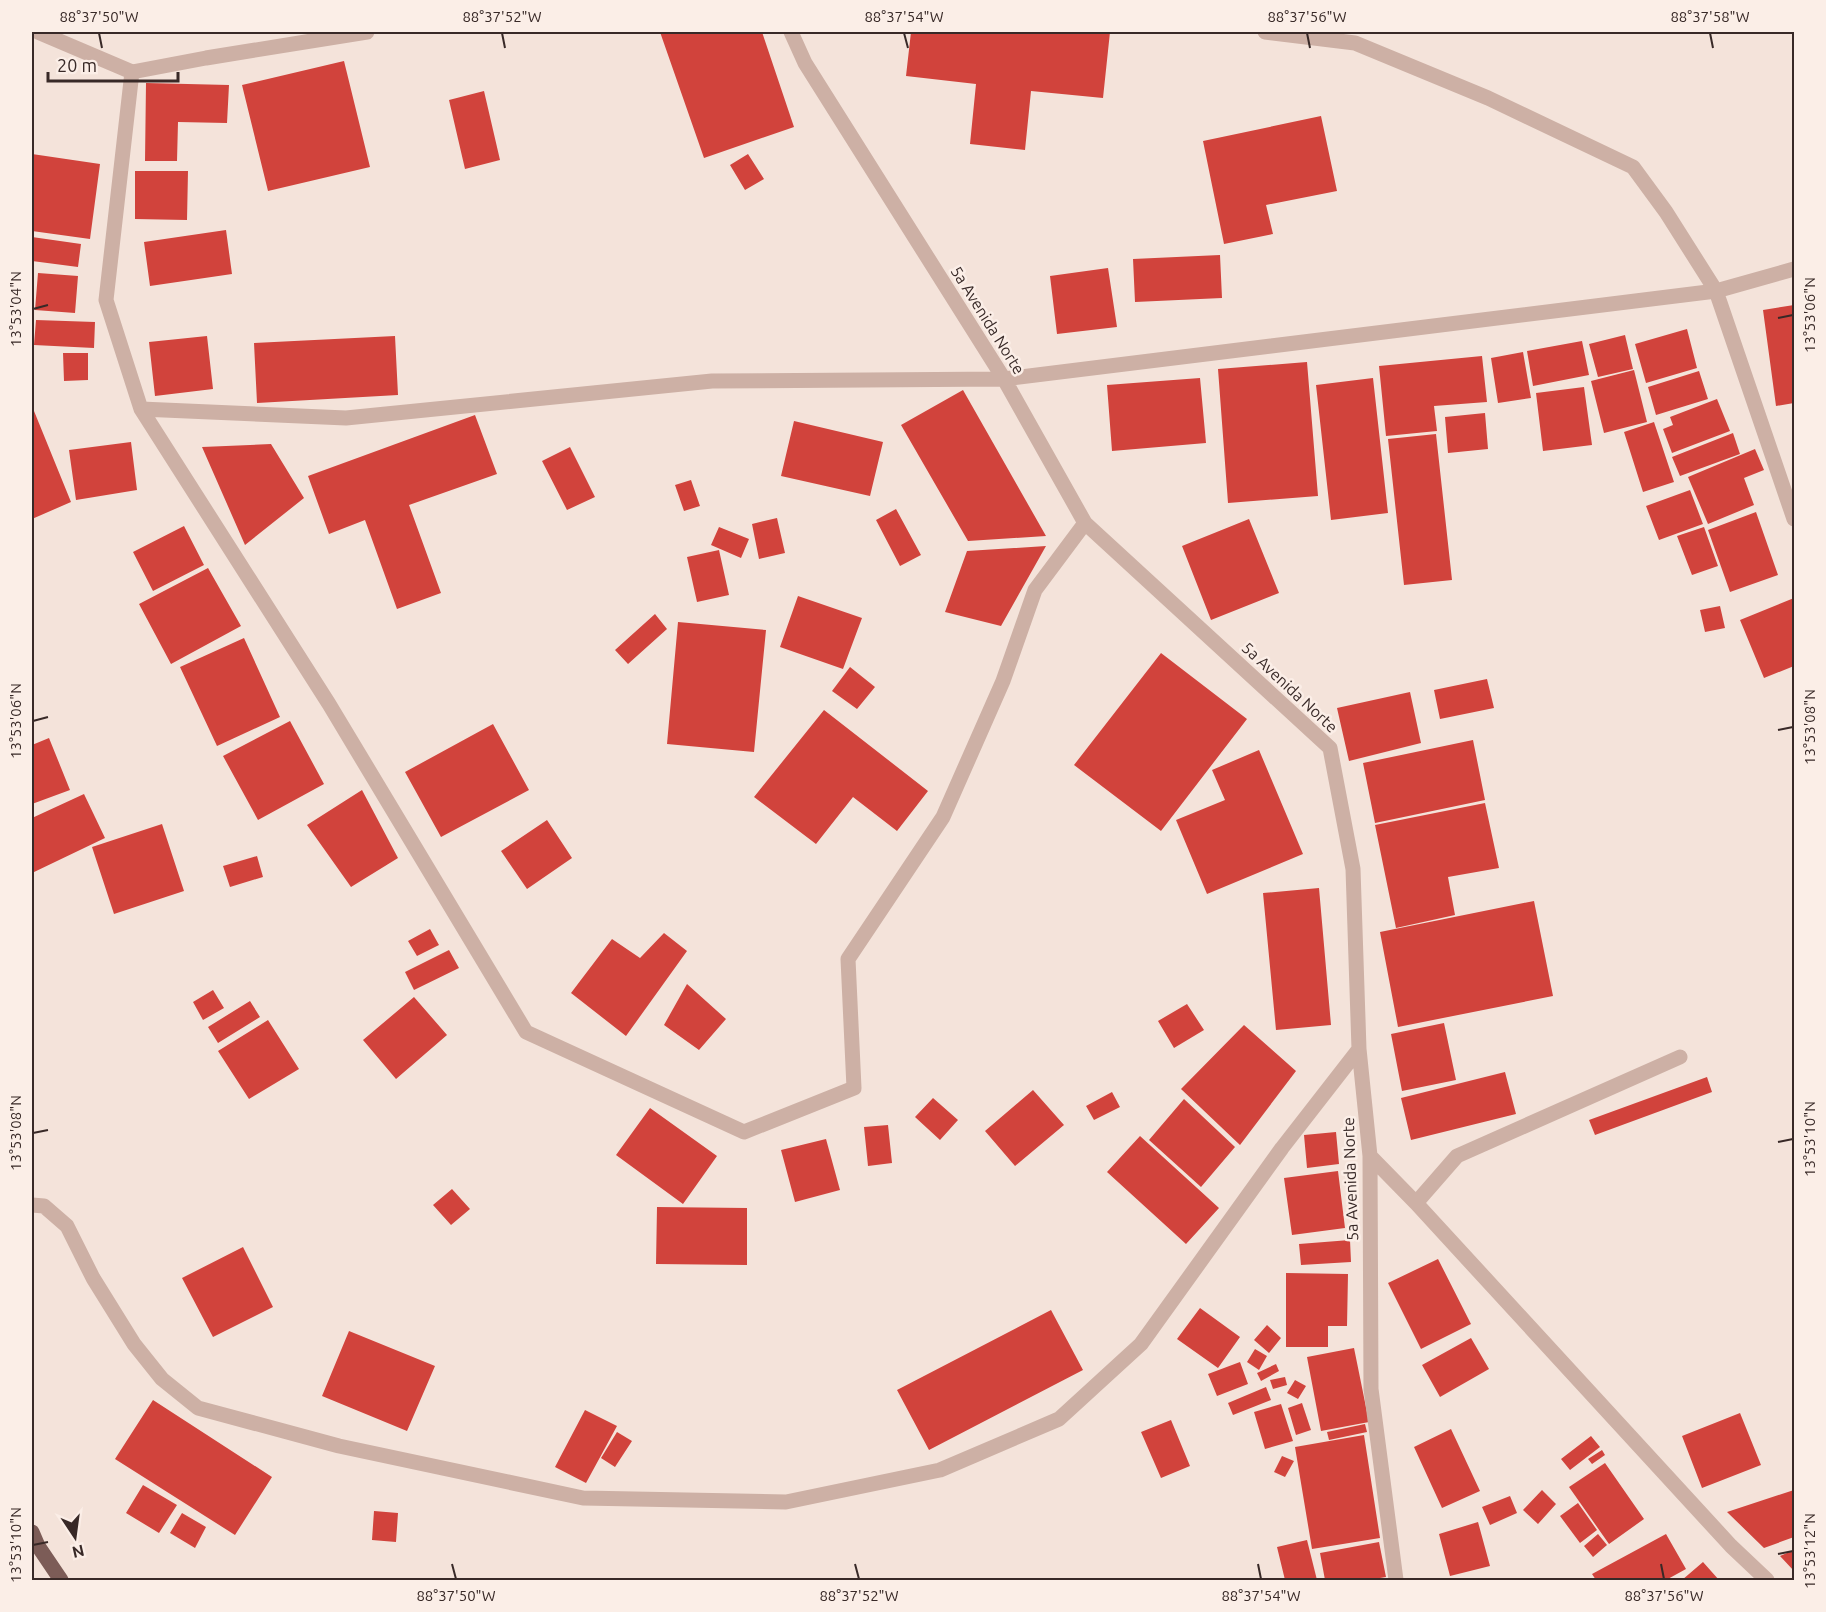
<svg xmlns="http://www.w3.org/2000/svg" width="1826" height="1612" font-family="Ubuntu,sans-serif">
	<style>
		.building { fill: #d1433c }
		.lines { fill: none; stroke-linecap: round; stroke-linejoin: round }
		.minor { stroke: #cdb0a5; stroke-width: 15 }
		.major { stroke: #7c5c57; stroke-width: 15 }
		.ticks { fill: none; stroke: #382927; stroke-width: 2 }
		.labels { text-anchor: middle; stroke-width: 5; stroke-linejoin: round; paint-order: stroke }
		.street-label { font-size: 16px; fill: #382927; stroke: #fbeee7 }
		.neatline { fill: none; stroke: #382927; stroke-width: 2 }
		.ticks-label { font-size: 15px; text-anchor: middle; fill: #382927 }
	</style>
	<rect width="100%" height="100%" fill="#f4e3da"/>
	<!-- building -->
	<path class="building" d="M 660,32 L 762,32 L 794,127 L 704,158 Z
		M 911,32 L 1110,32 L 1103,98 L 1031,91 L 1025,150 L 970,144 L 976,84 L 906,76 Z
		M 344,61 L 370,167 L 268,191 L 242,85 Z
		M 146,83 L 229,85 L 227,123 L 178,122 L 177,161 L 145,161 Z
		M 484,91 L 500,160 L 465,169 L 449,100 Z
		M 1321,116 L 1337,191 L 1266,205 L 1273,234 L 1224,244 L 1203,141 Z
		M 32,154 L 100,164 L 90,239 L 32,231 Z
		M 748,154 L 764,179 L 745,190 L 730,165 Z
		M 135,171 L 188,171 L 187,220 L 135,219 Z
		M 226,230 L 232,274 L 150,286 L 144,242 Z
		M 32,237 L 81,244 L 78,267 L 32,261 Z
		M 1220,255 L 1222,298 L 1135,302 L 1133,259 Z
		M 1108,268 L 1117,327 L 1057,334 L 1050,276 Z
		M 38,273 L 78,276 L 75,313 L 35,310 Z
		M 1794,305 L 1794,403 L 1776,406 L 1763,310 Z
		M 36,320 L 95,322 L 94,348 L 34,345 Z
		M 1687,329 L 1697,368 L 1646,383 L 1635,344 Z
		M 1625,335 L 1633,369 L 1598,377 L 1589,344 Z
		M 207,336 L 213,389 L 155,396 L 149,342 Z
		M 395,336 L 398,395 L 257,403 L 254,343 Z
		M 1582,341 L 1589,375 L 1533,386 L 1527,351 Z
		M 1523,352 L 1531,398 L 1498,403 L 1491,358 Z
		M 63,353 L 88,353 L 88,380 L 64,381 Z
		M 1482,356 L 1487,402 L 1434,406 L 1437,431 L 1386,436 L 1379,366 Z
		M 1307,362 L 1318,496 L 1228,503 L 1218,369 Z
		M 1634,370 L 1647,422 L 1604,433 L 1591,381 Z
		M 1699,371 L 1708,399 L 1656,415 L 1648,387 Z
		M 1200,378 L 1206,443 L 1112,451 L 1107,385 Z
		M 1373,378 L 1388,513 L 1331,520 L 1316,385 Z
		M 1584,387 L 1592,445 L 1543,451 L 1536,393 Z
		M 963,390 L 1046,536 L 968,541 L 901,425 Z
		M 1717,399 L 1730,431 L 1672,453 L 1663,429 L 1673,425 L 1670,417 Z
		M 34,411 L 71,502 L 32,519 L 32,412 Z
		M 1485,413 L 1488,449 L 1448,453 L 1445,417 Z
		M 475,415 L 497,474 L 409,505 L 441,593 L 397,609 L 365,520 L 329,534 L 308,476 Z
		M 794,421 L 883,442 L 870,496 L 781,476 Z
		M 1654,422 L 1674,482 L 1643,492 L 1624,432 Z
		M 1733,433 L 1740,454 L 1680,476 L 1672,457 Z
		M 1436,434 L 1452,580 L 1404,585 L 1388,439 Z
		M 131,442 L 137,490 L 76,500 L 69,450 Z
		M 271,444 L 304,498 L 245,545 L 202,447 Z
		M 570,447 L 595,497 L 567,510 L 542,461 Z
		M 1755,449 L 1764,470 L 1744,478 L 1754,505 L 1708,524 L 1688,477 Z
		M 691,480 L 700,506 L 684,511 L 675,485 Z
		M 1690,490 L 1703,524 L 1659,540 L 1646,506 Z
		M 896,509 L 921,555 L 900,566 L 876,520 Z
		M 1756,512 L 1778,575 L 1730,592 L 1708,530 Z
		M 777,518 L 785,553 L 759,559 L 752,524 Z
		M 1249,519 L 1279,593 L 1211,620 L 1182,546 Z
		M 184,526 L 204,565 L 153,591 L 133,552 Z
		M 719,527 L 749,539 L 741,558 L 711,545 Z
		M 1704,527 L 1718,566 L 1692,575 L 1677,536 Z
		M 1046,546 L 1001,626 L 945,612 L 967,551 Z
		M 719,550 L 729,595 L 697,602 L 687,557 Z
		M 208,568 L 241,626 L 171,664 L 139,604 Z
		M 798,596 L 862,618 L 843,669 L 780,647 Z
		M 1794,598 L 1794,666 L 1764,678 L 1740,620 Z
		M 1720,606 L 1725,628 L 1705,632 L 1700,610 Z
		M 655,614 L 667,629 L 628,664 L 615,650 Z
		M 678,622 L 766,630 L 754,752 L 667,744 Z
		M 244,638 L 280,717 L 217,746 L 180,667 Z
		M 1161,653 L 1247,719 L 1161,831 L 1074,765 Z
		M 850,667 L 875,687 L 857,709 L 832,691 Z
		M 1487,679 L 1494,708 L 1440,719 L 1434,690 Z
		M 1410,692 L 1421,743 L 1349,761 L 1337,708 Z
		M 824,710 L 928,791 L 897,831 L 853,797 L 816,844 L 754,797 Z
		M 290,721 L 324,784 L 258,820 L 223,756 Z
		M 493,724 L 529,790 L 441,837 L 405,772 Z
		M 49,738 L 70,790 L 32,804 L 32,745 Z
		M 1473,740 L 1485,800 L 1375,823 L 1363,763 Z
		M 1259,750 L 1303,854 L 1207,894 L 1176,820 L 1225,800 L 1212,770 Z
		M 362,790 L 398,858 L 351,887 L 307,825 Z
		M 84,794 L 105,838 L 32,873 L 32,818 Z
		M 1485,803 L 1499,868 L 1448,877 L 1455,915 L 1396,928 L 1375,825 Z
		M 547,820 L 572,858 L 527,889 L 501,851 Z
		M 162,824 L 184,891 L 114,914 L 92,847 Z
		M 257,856 L 263,877 L 230,887 L 223,866 Z
		M 1319,888 L 1331,1025 L 1276,1030 L 1263,893 Z
		M 1534,901 L 1553,996 L 1398,1027 L 1380,932 Z
		M 430,929 L 439,945 L 417,956 L 408,941 Z
		M 664,933 L 687,951 L 626,1036 L 571,993 L 612,939 L 640,958 Z
		M 449,950 L 459,968 L 414,990 L 405,972 Z
		M 687,984 L 726,1019 L 699,1050 L 664,1025 Z
		M 213,990 L 224,1008 L 203,1020 L 193,1002 Z
		M 414,997 L 447,1035 L 396,1079 L 363,1040 Z
		M 250,1001 L 260,1017 L 218,1043 L 208,1027 Z
		M 1187,1004 L 1204,1030 L 1174,1048 L 1158,1021 Z
		M 268,1020 L 299,1069 L 249,1099 L 218,1051 Z
		M 1444,1023 L 1456,1080 L 1402,1091 L 1391,1034 Z
		M 1244,1025 L 1296,1071 L 1240,1145 L 1181,1089 Z
		M 1505,1072 L 1516,1114 L 1411,1140 L 1401,1098 Z
		M 1707,1077 L 1712,1092 L 1595,1135 L 1589,1120 Z
		M 1033,1090 L 1064,1125 L 1015,1166 L 985,1131 Z
		M 1112,1092 L 1120,1107 L 1094,1120 L 1086,1106 Z
		M 933,1098 L 958,1120 L 940,1140 L 915,1117 Z
		M 1184,1099 L 1235,1147 L 1201,1187 L 1149,1140 Z
		M 650,1108 L 717,1156 L 683,1204 L 616,1155 Z
		M 888,1125 L 892,1163 L 868,1166 L 864,1127 Z
		M 1336,1132 L 1339,1164 L 1307,1168 L 1304,1135 Z
		M 1140,1136 L 1219,1208 L 1186,1244 L 1107,1172 Z
		M 826,1139 L 840,1190 L 795,1202 L 781,1150 Z
		M 1338,1171 L 1345,1228 L 1292,1235 L 1284,1178 Z
		M 452,1189 L 470,1209 L 451,1225 L 433,1205 Z
		M 657,1207 L 747,1208 L 747,1265 L 656,1264 Z
		M 1350,1240 L 1351,1262 L 1301,1265 L 1299,1244 Z
		M 243,1247 L 273,1307 L 213,1337 L 182,1278 Z
		M 1438,1259 L 1471,1324 L 1421,1349 L 1388,1283 Z
		M 1286,1273 L 1348,1274 L 1347,1326 L 1328,1326 L 1328,1347 L 1286,1347 Z
		M 1200,1308 L 1240,1337 L 1218,1368 L 1177,1339 Z
		M 1051,1310 L 1083,1370 L 929,1450 L 897,1390 Z
		M 1267,1325 L 1281,1338 L 1269,1353 L 1254,1340 Z
		M 349,1331 L 435,1366 L 407,1431 L 322,1396 Z
		M 1471,1338 L 1489,1369 L 1440,1397 L 1422,1365 Z
		M 1354,1348 L 1369,1422 L 1321,1431 L 1307,1357 Z
		M 1255,1349 L 1267,1356 L 1259,1370 L 1247,1362 Z
		M 1240,1362 L 1248,1384 L 1217,1396 L 1208,1374 Z
		M 1276,1364 L 1279,1371 L 1261,1381 L 1257,1373 Z
		M 1285,1377 L 1287,1385 L 1273,1389 L 1270,1380 Z
		M 1295,1380 L 1306,1386 L 1298,1399 L 1287,1393 Z
		M 1266,1387 L 1271,1400 L 1233,1415 L 1228,1403 Z
		M 153,1400 L 272,1477 L 235,1535 L 115,1459 Z
		M 1302,1403 L 1311,1430 L 1296,1435 L 1288,1408 Z
		M 1281,1404 L 1293,1441 L 1265,1449 L 1254,1412 Z
		M 585,1410 L 617,1426 L 586,1483 L 555,1467 Z
		M 1740,1413 L 1761,1465 L 1702,1488 L 1682,1436 Z
		M 1171,1420 L 1190,1466 L 1161,1478 L 1141,1432 Z
		M 1365,1424 L 1367,1432 L 1329,1440 L 1327,1432 Z
		M 1451,1429 L 1480,1491 L 1442,1508 L 1414,1447 Z
		M 617,1432 L 632,1441 L 615,1467 L 601,1458 Z
		M 1364,1435 L 1380,1538 L 1312,1549 L 1295,1447 Z
		M 1591,1436 L 1600,1447 L 1570,1470 L 1561,1459 Z
		M 1602,1450 L 1605,1455 L 1592,1464 L 1588,1459 Z
		M 1282,1456 L 1294,1461 L 1285,1477 L 1274,1472 Z
		M 1605,1463 L 1644,1519 L 1609,1544 L 1569,1487 Z
		M 143,1485 L 177,1505 L 159,1533 L 126,1513 Z
		M 1542,1490 L 1556,1504 L 1538,1524 L 1523,1510 Z
		M 1794,1490 L 1794,1537 L 1764,1548 L 1727,1512 Z
		M 1510,1496 L 1517,1513 L 1490,1525 L 1482,1507 Z
		M 1578,1503 L 1597,1530 L 1580,1543 L 1560,1516 Z
		M 374,1511 L 398,1513 L 396,1542 L 372,1540 Z
		M 182,1513 L 206,1527 L 195,1548 L 170,1533 Z
		M 1478,1522 L 1490,1566 L 1450,1576 L 1439,1534 Z
		M 1598,1534 L 1607,1545 L 1593,1557 L 1584,1546 Z
		M 1666,1534 L 1686,1569 L 1666,1580 L 1596,1580 L 1592,1574 Z
		M 1307,1540 L 1317,1580 L 1285,1580 L 1277,1547 Z
		M 1379,1542 L 1386,1577 L 1368,1580 L 1325,1580 L 1320,1553 Z
		M 1794,1550 L 1794,1571 L 1780,1556 Z
		M 1703,1562 L 1719,1580 L 1682,1580 Z"/>
	<g class="lines">
		<!-- minor -->
		<path class="minor" d="M 38,32 L 132,72 L 106,300 L 141,409 L 329,704 L 526,1032 L 744,1132 L 854,1088 L 848,959 L 943,817 L 1003,681 L 1035,590 L 1085,523
			M 791,32 L 805,63 L 1004,379 L 1085,523 L 1330,748 L 1353,869 L 1359,1049 L 1370,1156 L 1371,1389 L 1396,1580
			M 1265,32 L 1355,43 L 1488,98 L 1633,167 L 1666,212 L 1716,291 L 1794,519
			M 132,72 L 206,58 L 367,32
			M 141,409 L 346,418 L 712,381 L 1004,379 L 1716,291 L 1794,269
			M 1370,1156 L 1416,1203 L 1731,1546 L 1767,1580
			M 1416,1203 L 1457,1156 L 1680,1057
			M 32,1205 L 44,1206 L 67,1226 L 93,1278 L 134,1344 L 162,1379 L 198,1408 L 339,1446 L 583,1498 L 786,1502 L 940,1470 L 1059,1419 L 1141,1344 L 1282,1148 L 1359,1049"/>
		<!-- major -->
		<path class="major" d="M 32,1532 L 38,1546 L 61,1580"/>
	</g>
	<!-- ticks -->
	<path class="ticks" d="M 99,33 L 102,48M 502,33 L 505,48M 904,33 L 908,48M 1307,33 L 1310,48M 1710,33 L 1713,48M 33,309 L 48,305M 1778,318 L 1793,315M 33,721 L 48,717M 1778,730 L 1793,727M 33,1133 L 48,1130M 1778,1142 L 1793,1139M 33,1545 L 48,1542M 1778,1554 L 1793,1551M 452,1564 L 456,1579M 855,1564 L 859,1579M 1258,1564 L 1261,1579M 1661,1564 L 1664,1579"/>
	<g class="labels">
		<!-- street labels -->
		<g class="street-label">
			<text transform="translate(988 320) rotate(58)" y="6">5a Avenida Norte</text>
			<text transform="translate(1290 687) rotate(43)" y="6">5a Avenida Norte</text>
			<text transform="translate(1350 1179) rotate(-92)" y="6">5a Avenida Norte</text>
		</g>
	</g>
	<!-- border -->
	<rect width="1826" height="1612" fill="none" stroke="#fbeee7" stroke-width="66"/>
	<!-- north arrow -->
	<g transform="translate(75 1537) rotate(167)" stroke="#fbeee7" stroke-width="4.5" paint-order="stroke">
	<path d="M0-4.5L10 22L0 15L-10 22Z" fill="#382927"/>
	<text y="-9" font-size="16" font-weight="bold" text-anchor="middle" fill="#382927">N</text>
	</g>
	<!-- scale -->
	<path d="M48 72v9h130v-9" fill="none" stroke="#382927" stroke-width="3"/>
	<text x="57" y="72" font-size="18" fill="#382927" stroke="#fbeee7" stroke-width="4.5" paint-order="stroke">20 m</text>
	<rect x="33" y="33" width="1760" height="1546" class="neatline"/>
	<g class="ticks-label">
		<text x="99" y="22">88°37'50"W</text>
		<text x="502" y="22">88°37'52"W</text>
		<text x="904" y="22">88°37'54"W</text>
		<text x="1307" y="22">88°37'56"W</text>
		<text x="1710" y="22">88°37'58"W</text>
		<text transform="translate(16 309) rotate(-90)" y="5">13°53'04"N</text>
		<text transform="translate(1810 315) rotate(-90)" y="5">13°53'06"N</text>
		<text transform="translate(16 721) rotate(-90)" y="5">13°53'06"N</text>
		<text transform="translate(1810 727) rotate(-90)" y="5">13°53'08"N</text>
		<text transform="translate(16 1133) rotate(-90)" y="5">13°53'08"N</text>
		<text transform="translate(1810 1139) rotate(-90)" y="5">13°53'10"N</text>
		<text transform="translate(16 1545) rotate(-90)" y="5">13°53'10"N</text>
		<text transform="translate(1810 1551) rotate(-90)" y="5">13°53'12"N</text>
		<text x="456" y="1601">88°37'50"W</text>
		<text x="859" y="1601">88°37'52"W</text>
		<text x="1261" y="1601">88°37'54"W</text>
		<text x="1664" y="1601">88°37'56"W</text>
	</g>
</svg>
